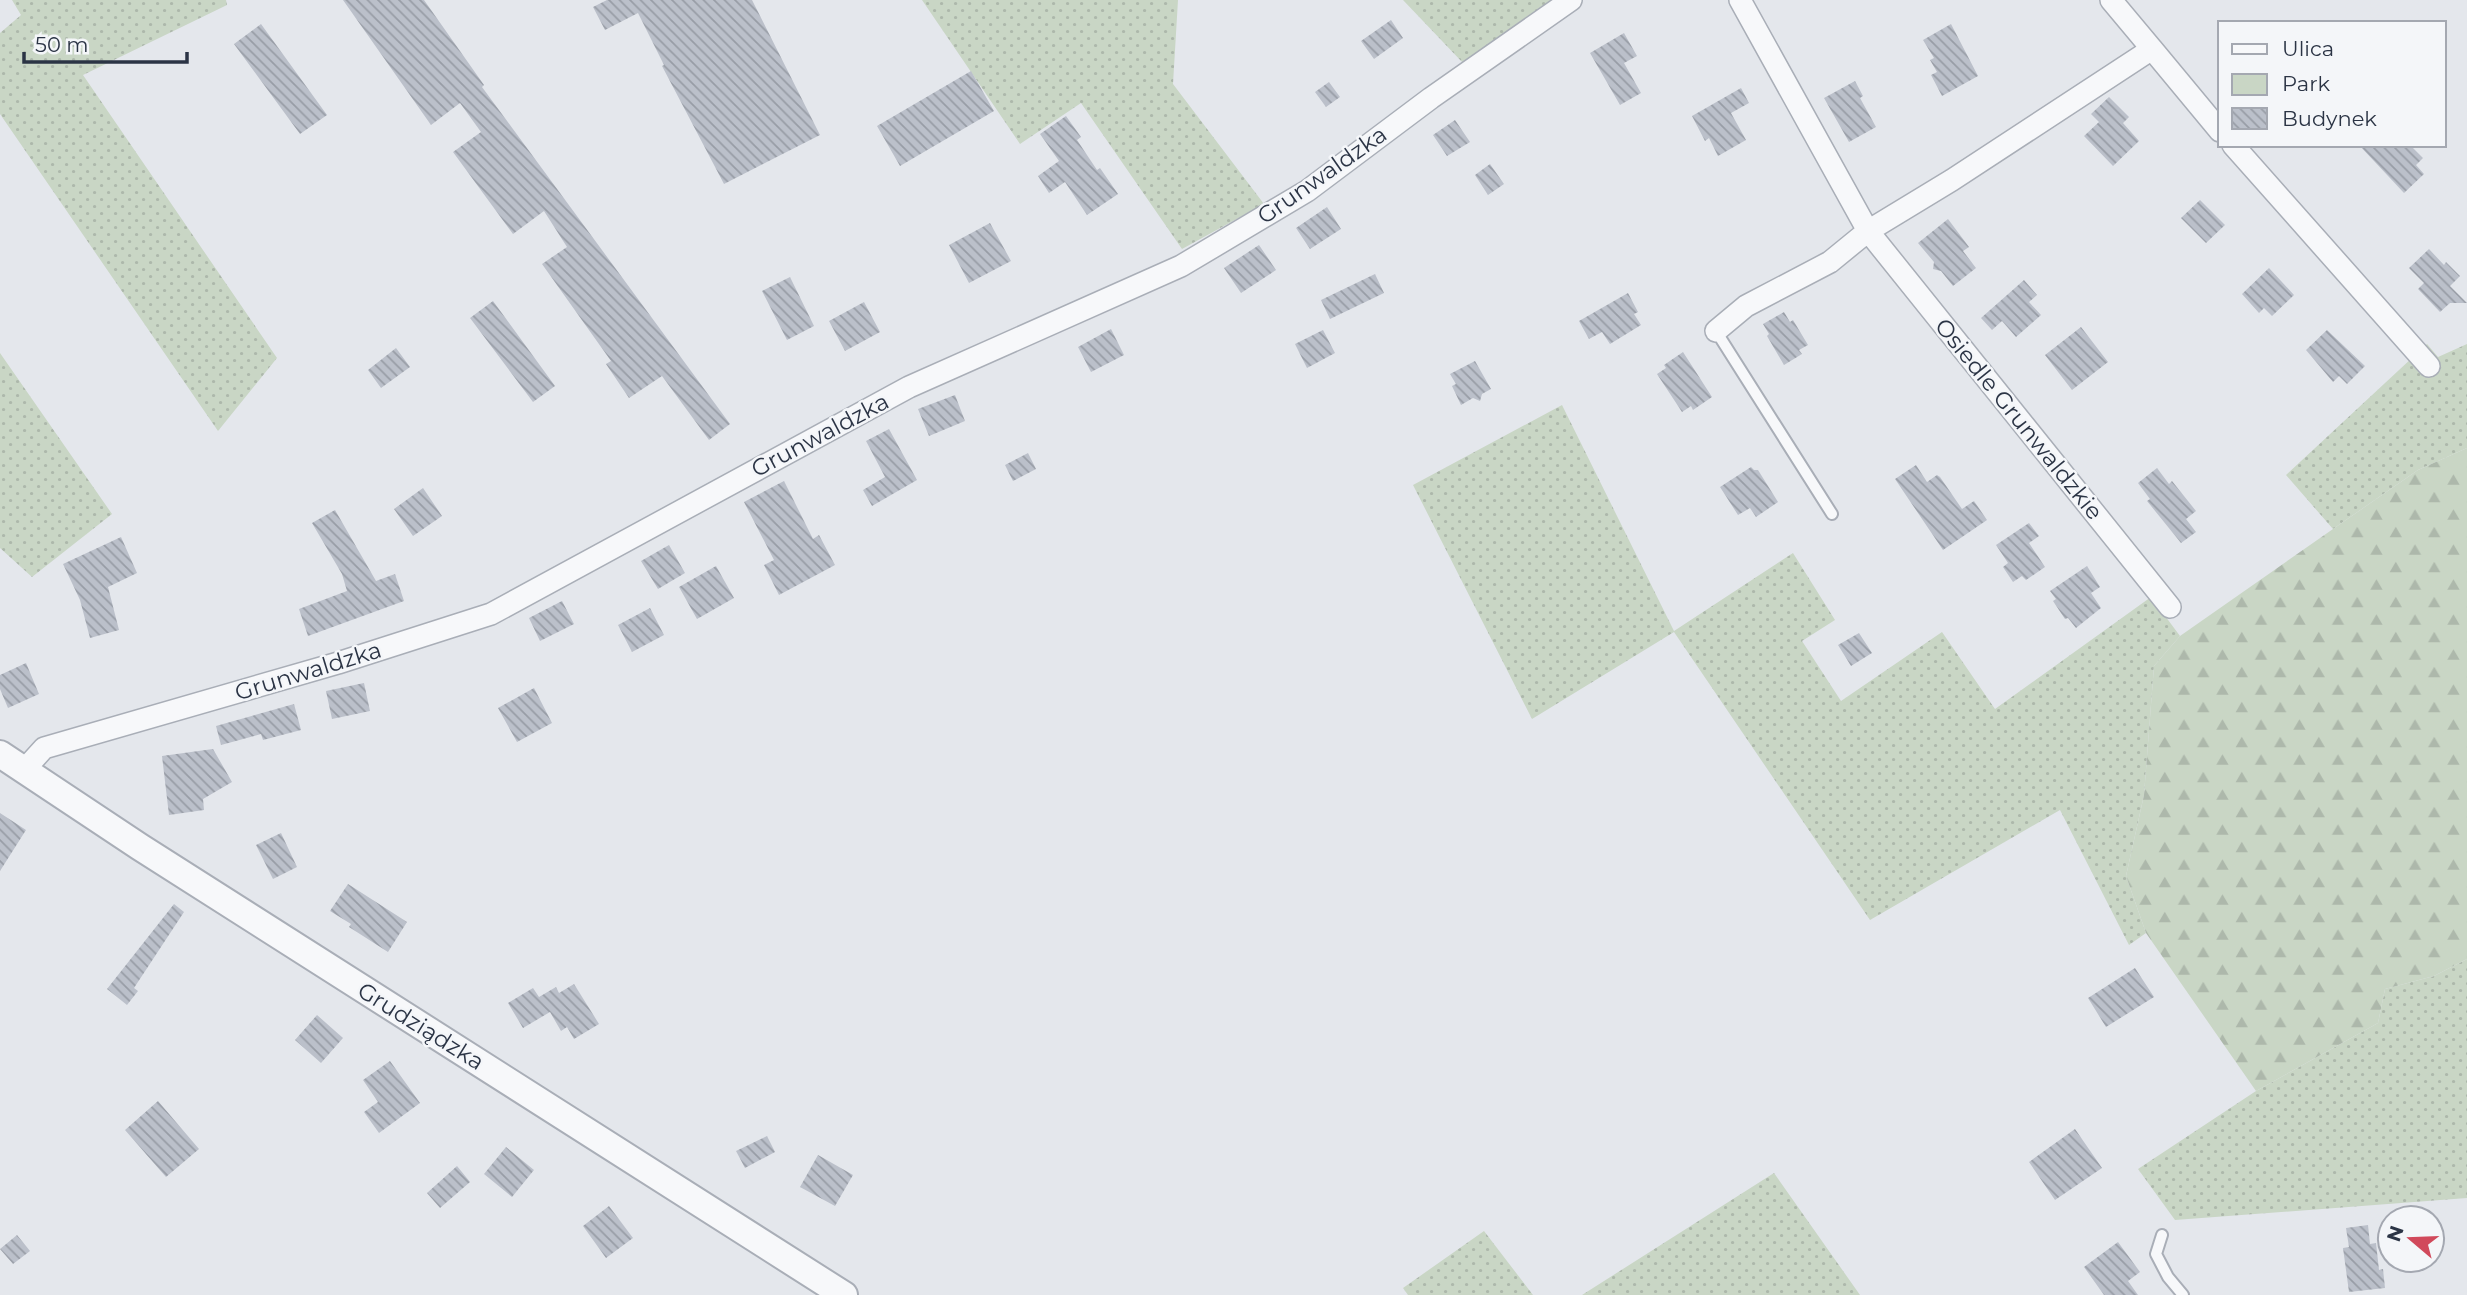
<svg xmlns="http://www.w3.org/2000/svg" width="2467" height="1295" font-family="Montserrat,sans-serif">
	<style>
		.green { fill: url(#green-dots) }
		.forest { fill: url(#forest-firs) }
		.building { fill: url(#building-back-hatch) }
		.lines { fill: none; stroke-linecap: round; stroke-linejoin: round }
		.service-casing { stroke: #a9aeb7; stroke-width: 14 }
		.minor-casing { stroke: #a9aeb7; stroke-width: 24 }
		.tertiary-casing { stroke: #a9aeb7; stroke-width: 30 }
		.service { stroke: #f7f8fa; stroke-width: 10 }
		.minor { stroke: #f7f8fa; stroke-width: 21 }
		.tertiary { stroke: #f7f8fa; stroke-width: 26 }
		.labels { text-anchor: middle; stroke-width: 5; stroke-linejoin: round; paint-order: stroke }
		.street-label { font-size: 23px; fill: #2b3445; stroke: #f4f6f9 }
	</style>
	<defs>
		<pattern id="green-dots" width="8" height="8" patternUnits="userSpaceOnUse" patternTransform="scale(1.75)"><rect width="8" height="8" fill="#c9d6c5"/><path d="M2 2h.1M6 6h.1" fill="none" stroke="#adb8ab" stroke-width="1.8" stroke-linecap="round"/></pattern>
		<pattern id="forest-firs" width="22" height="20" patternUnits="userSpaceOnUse" patternTransform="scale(1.75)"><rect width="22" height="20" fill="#c9d6c5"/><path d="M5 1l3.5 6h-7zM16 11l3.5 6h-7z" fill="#adb8ab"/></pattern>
		<pattern id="building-back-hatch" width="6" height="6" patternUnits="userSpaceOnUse" patternTransform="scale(1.75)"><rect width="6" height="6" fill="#bbc0ca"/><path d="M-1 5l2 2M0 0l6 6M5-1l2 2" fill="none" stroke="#989da6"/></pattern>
	</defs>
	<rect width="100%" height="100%" fill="#e4e7ec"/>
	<!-- green -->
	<path class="green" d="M 12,0 L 226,0 L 227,5 L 83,75 L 277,358 L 218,431 L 0,114 L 0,33 L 21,15 Z
		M 922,0 L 1178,0 L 1173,84 L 1264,204 L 1182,249 L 1081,103 L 1020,144 Z
		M 1403,0 L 1556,0 L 1463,63 Z
		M 2427,344 L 2438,357 L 2467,344 L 2467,448 L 2418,470 L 2333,529 L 2286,475 Z
		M 0,353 L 112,514 L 32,577 L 0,548 Z
		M 1562,405 L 1674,631 L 1793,553 L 1835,620 L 1802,641 L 1841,701 L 1942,632 L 1995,709 L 2151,597 L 2180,636 L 2154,666 L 2144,795 L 2126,876 L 2146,933 L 2129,945 L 2060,810 L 1870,920 L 1674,632 L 1532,719 L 1413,485 Z
		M 2467,959 L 2467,1198 L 2175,1220 L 2138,1169 L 2256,1091 L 2378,1023 L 2385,989 L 2434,976 Z
		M 1774,1173 L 1860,1295 L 1582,1295 Z
		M 1484,1231 L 1533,1295 L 1408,1295 L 1403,1288 Z"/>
	<!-- forest -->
	<path class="forest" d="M 2467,448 L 2467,959 L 2434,976 L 2385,989 L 2378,1023 L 2256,1091 L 2146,933 L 2126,876 L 2144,795 L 2154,666 L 2180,636 L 2333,529 L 2418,470 Z"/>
	<!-- building -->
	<path class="building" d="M 343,0 L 424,0 L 484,85 L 482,87 L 730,424 L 709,440 L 662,376 L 629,398 L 606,364 L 611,361 L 542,264 L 567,247 L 544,211 L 513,234 L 453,152 L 481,132 L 460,103 L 431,125 Z
		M 607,0 L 752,0 L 820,135 L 724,184 L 662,66 L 664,65 L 638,13 L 605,30 L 593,7 Z
		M 1391,20 L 1403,38 L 1374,59 L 1361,41 Z
		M 261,24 L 327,115 L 300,134 L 234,44 Z
		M 1951,24 L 1978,76 L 1942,96 L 1931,75 L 1937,72 L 1930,60 L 1934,58 L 1923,40 Z
		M 1624,33 L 1637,56 L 1624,63 L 1641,93 L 1620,105 L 1590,53 Z
		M 971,71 L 994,111 L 900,166 L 877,126 Z
		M 1855,81 L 1863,96 L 1860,98 L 1876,127 L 1849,142 L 1824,98 Z
		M 1329,82 L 1340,97 L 1326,107 L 1315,92 Z
		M 1741,88 L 1749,103 L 1731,113 L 1746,140 L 1718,156 L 1709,138 L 1705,141 L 1692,116 Z
		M 2109,97 L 2129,117 L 2123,123 L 2139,141 L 2113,166 L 2084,136 L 2099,122 L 2091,114 Z
		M 1066,116 L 1081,137 L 1077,140 L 1097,170 L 1100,168 L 1118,194 L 1087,215 L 1065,182 L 1049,193 L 1038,176 L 1059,161 L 1040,134 Z
		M 1455,120 L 1470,142 L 1447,156 L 1433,135 Z
		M 2359,145 L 2410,145 L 2423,158 L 2416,165 L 2424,174 L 2404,193 Z
		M 1490,164 L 1504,184 L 1488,195 L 1475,175 Z
		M 2200,200 L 2225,225 L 2206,243 L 2181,218 Z
		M 1327,207 L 1341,229 L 1310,249 L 1296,228 Z
		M 1948,219 L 1969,247 L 1963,251 L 1976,268 L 1953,286 L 1941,271 L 1933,269 L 1934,262 L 1918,243 Z
		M 990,223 L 1011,261 L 969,283 L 949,245 Z
		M 1259,245 L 1276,270 L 1241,293 L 1224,268 Z
		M 2429,249 L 2444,265 L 2446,262 L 2460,276 L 2450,286 L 2467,303 L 2450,303 L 2440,312 L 2418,289 L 2424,283 L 2409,268 Z
		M 2269,268 L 2294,295 L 2272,316 L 2264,308 L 2259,313 L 2242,294 Z
		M 1375,274 L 1384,293 L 1330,319 L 1321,300 Z
		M 790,277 L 814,326 L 787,340 L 762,291 Z
		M 2024,280 L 2037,295 L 2029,302 L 2041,315 L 2016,337 L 2002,321 L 1992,330 L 1981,318 Z
		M 1628,293 L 1638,312 L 1634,314 L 1641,325 L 1610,344 L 1602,332 L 1589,339 L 1579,321 Z
		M 493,301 L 555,386 L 533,402 L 470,318 Z
		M 864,302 L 880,332 L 845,351 L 829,321 Z
		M 1784,312 L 1790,322 L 1793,320 L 1808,345 L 1799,350 L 1802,354 L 1784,365 L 1767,336 L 1769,334 L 1763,324 Z
		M 2081,327 L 2108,362 L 2072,390 L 2045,355 Z
		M 1111,329 L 1124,355 L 1091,372 L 1078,347 Z
		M 1323,330 L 1335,353 L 1307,368 L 1295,344 Z
		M 2327,330 L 2365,366 L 2347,384 L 2339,376 L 2333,382 L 2306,350 Z
		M 396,348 L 410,367 L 381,388 L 368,370 Z
		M 1683,352 L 1712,397 L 1693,410 L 1691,406 L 1682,412 L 1657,374 L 1666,368 L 1664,365 Z
		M 1475,361 L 1491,389 L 1482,394 L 1480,401 L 1473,398 L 1461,405 L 1452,386 L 1456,384 L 1450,374 Z
		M 955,395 L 965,421 L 929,436 L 918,409 Z
		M 889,429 L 917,480 L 872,506 L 863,490 L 885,477 L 866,441 Z
		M 1028,453 L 1036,469 L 1013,481 L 1005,465 Z
		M 1916,465 L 1927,482 L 1937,475 L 1940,477 L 1962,509 L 1974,501 L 1987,520 L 1943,550 L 1895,479 Z
		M 1751,467 L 1754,470 L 1758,470 L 1778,502 L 1756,517 L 1750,508 L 1738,515 L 1720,487 Z
		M 2157,468 L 2169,484 L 2172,481 L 2196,511 L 2186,519 L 2196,532 L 2181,543 L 2147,501 L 2150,499 L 2138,483 Z
		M 784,481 L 813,539 L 819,535 L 835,565 L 779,595 L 764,565 L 774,560 L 744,502 Z
		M 423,488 L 442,516 L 413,536 L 394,509 Z
		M 335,510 L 376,581 L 395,574 L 404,601 L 308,636 L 299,609 L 347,591 L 342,574 L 312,523 Z
		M 2029,523 L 2039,536 L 2029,543 L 2045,567 L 2026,580 L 2022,576 L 2013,582 L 2003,567 L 2008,563 L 1996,545 Z
		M 121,537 L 137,573 L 108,587 L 119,630 L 90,638 L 80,600 L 63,564 Z
		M 669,545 L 685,573 L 658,589 L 641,561 Z
		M 716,566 L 734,598 L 697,619 L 679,587 Z
		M 2087,566 L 2100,587 L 2091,593 L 2101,608 L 2076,628 L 2068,618 L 2065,619 L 2053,601 L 2056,599 L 2050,591 Z
		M 562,601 L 574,624 L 540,641 L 529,618 Z
		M 650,608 L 664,635 L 632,652 L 618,625 Z
		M 1859,633 L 1872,653 L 1851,666 L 1838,645 Z
		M 26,663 L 39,694 L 8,708 L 0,689 L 0,675 Z
		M 364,683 L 370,711 L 332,719 L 326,691 Z
		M 534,688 L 552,723 L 517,742 L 498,708 Z
		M 294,704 L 301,730 L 263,740 L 261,734 L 221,745 L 216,726 Z
		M 213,749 L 232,782 L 203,799 L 204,810 L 169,815 L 162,756 Z
		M 0,813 L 26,830 L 0,871 Z
		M 281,833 L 297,867 L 273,879 L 256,845 Z
		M 348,884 L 407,922 L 388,952 L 349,927 L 351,924 L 330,911 Z
		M 174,904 L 184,912 L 134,988 L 138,991 L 127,1005 L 107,989 Z
		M 2135,968 L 2154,997 L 2106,1027 L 2088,998 Z
		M 574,984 L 599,1024 L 574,1039 L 567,1027 L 561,1031 L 550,1012 L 523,1028 L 508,1003 L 533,988 L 539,997 L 556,987 L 559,993 Z
		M 317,1015 L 343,1038 L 321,1063 L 295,1040 Z
		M 390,1061 L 420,1103 L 379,1133 L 364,1112 L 378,1102 L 363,1080 Z
		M 158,1101 L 199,1149 L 166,1177 L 125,1130 Z
		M 2075,1129 L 2102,1168 L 2055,1200 L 2029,1162 Z
		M 767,1136 L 775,1152 L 745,1168 L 736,1151 Z
		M 506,1147 L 534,1170 L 512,1197 L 484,1174 Z
		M 818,1155 L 853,1175 L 835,1206 L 800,1187 Z
		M 457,1166 L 470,1182 L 440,1208 L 427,1193 Z
		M 609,1206 L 633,1238 L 606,1258 L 583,1226 Z
		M 2368,1225 L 2370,1244 L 2376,1243 L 2379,1270 L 2383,1269 L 2385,1288 L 2349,1292 L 2343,1248 L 2349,1247 L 2346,1228 Z
		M 17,1235 L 30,1251 L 13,1264 L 0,1249 Z
		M 2118,1242 L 2140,1272 L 2128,1281 L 2138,1295 L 2104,1295 L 2084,1267 Z"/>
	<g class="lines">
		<defs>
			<path id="service" d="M 1716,331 L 1832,514
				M 2162,1235 L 2156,1254 L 2168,1277 L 2183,1295"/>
			<path id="minor" d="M 1740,0 L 1868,231 L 2170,607
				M 2111,0 L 2152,49
				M 2233,145 L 2429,366
				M 1716,331 L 1746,306 L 1830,262 L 1868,231 L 1952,180 L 2152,49 L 2220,131
				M 24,770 L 44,748 L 338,663 L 491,614 L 909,387 L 1181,266 L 1307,191 L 1431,98 L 1571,0"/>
			<path id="tertiary" d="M 0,754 L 140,847 L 844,1295"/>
		</defs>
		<!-- service casing -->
		<use href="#service" class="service-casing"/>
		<!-- minor casing -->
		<use href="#minor" class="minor-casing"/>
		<!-- tertiary casing -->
		<use href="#tertiary" class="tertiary-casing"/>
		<!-- service -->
		<use href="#service" class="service"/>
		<!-- minor -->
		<use href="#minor" class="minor"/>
		<!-- tertiary -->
		<use href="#tertiary" class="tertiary"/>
	</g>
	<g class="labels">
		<!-- street labels -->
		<g class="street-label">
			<text transform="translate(1322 175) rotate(-35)" y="8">Grunwaldzka</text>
			<text transform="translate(2019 419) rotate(51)" y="8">Osiedle Grunwaldzkie</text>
			<text transform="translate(820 435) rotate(-28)" y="8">Grunwaldzka</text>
			<text transform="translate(308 671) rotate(-17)" y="8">Grunwaldzka</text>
			<text transform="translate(421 1026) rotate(32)" y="8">Grudziądzka</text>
		</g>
	</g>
	<!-- legend -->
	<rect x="2218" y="21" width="228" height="126" fill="#f4f6f9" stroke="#a4a8b1" stroke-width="2"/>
	<rect x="2232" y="44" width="35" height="10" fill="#f7f8fa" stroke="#a4a8b1" stroke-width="2"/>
	<text x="2282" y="56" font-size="21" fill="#2b3445">Ulica</text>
	<rect x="2232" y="74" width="35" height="21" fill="#c9d6c5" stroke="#a4a8b1" stroke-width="2"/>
	<text x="2282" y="91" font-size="21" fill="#2b3445">Park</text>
	<rect x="2232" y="108" width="35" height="21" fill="url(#building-back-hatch)" stroke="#a4a8b1" stroke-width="2"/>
	<text x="2282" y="126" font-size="21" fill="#2b3445">Budynek</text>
	<!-- north arrow -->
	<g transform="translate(2411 1239) rotate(289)"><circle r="33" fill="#f4f6f9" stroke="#a4a8b1" stroke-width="2"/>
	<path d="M0-5L12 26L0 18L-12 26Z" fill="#d1495b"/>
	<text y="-10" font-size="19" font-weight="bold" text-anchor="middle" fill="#2b3445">N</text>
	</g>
	<!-- scale -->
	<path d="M24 52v10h163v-10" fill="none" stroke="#2b3445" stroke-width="3.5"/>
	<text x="35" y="52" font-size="21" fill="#2b3445" stroke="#f4f6f9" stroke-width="5" paint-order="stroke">50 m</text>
</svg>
